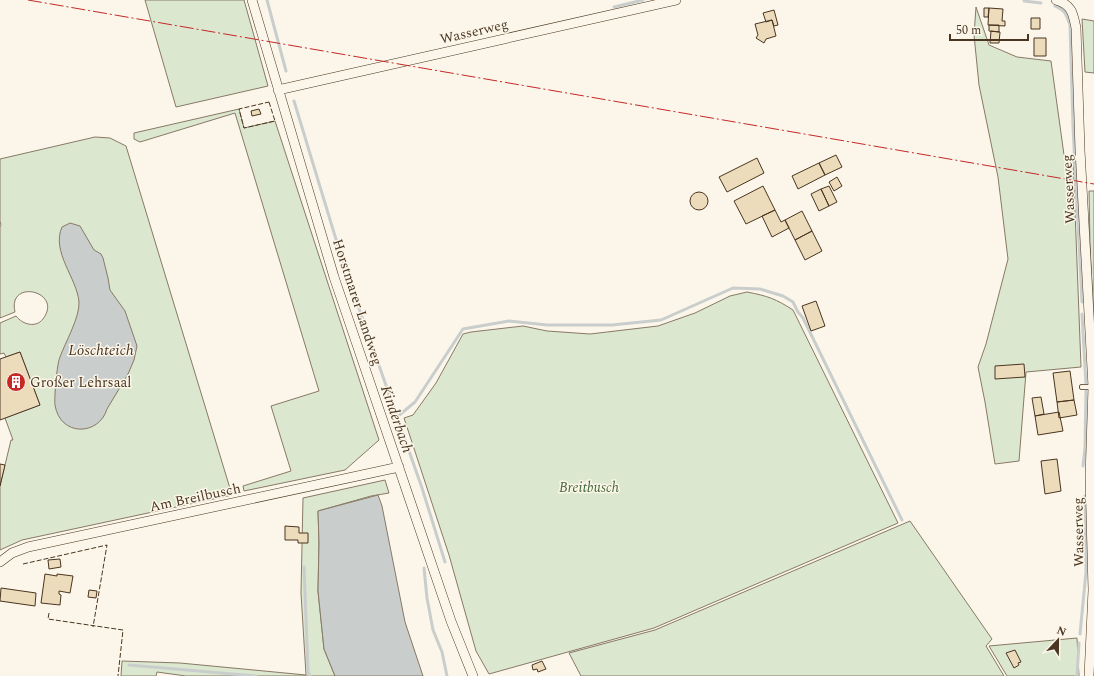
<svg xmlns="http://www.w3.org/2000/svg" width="1094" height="676" font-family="Spectral,serif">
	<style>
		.green { fill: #dce7d0; stroke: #887966 }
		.water { fill: #c9cecd; stroke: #887966 }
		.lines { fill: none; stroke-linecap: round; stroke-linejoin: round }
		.stream { stroke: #c9cecd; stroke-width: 3 }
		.building { fill: #ecdcbc; stroke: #4a3520 }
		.lane-casing { stroke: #4a3520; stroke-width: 6 }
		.street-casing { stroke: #4a3520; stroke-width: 10 }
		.lane { stroke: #fbf6e9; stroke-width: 4.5 }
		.street { stroke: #fbf6e9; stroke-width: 9 }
		.fence { stroke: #4a3520; stroke-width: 1; stroke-dasharray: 5 2; stroke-linecap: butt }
		.power { stroke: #c62828; stroke-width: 1; stroke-dasharray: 14 3 2 3; stroke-linecap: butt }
		.labels { text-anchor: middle; stroke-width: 3; stroke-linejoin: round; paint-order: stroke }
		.street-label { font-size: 14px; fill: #4a3520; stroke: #fbf6e9 }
		.poi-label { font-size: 14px; fill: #4a3520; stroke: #fbf6e9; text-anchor: start }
		.park-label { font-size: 14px; font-style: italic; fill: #436837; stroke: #fbf6e9 }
		.water-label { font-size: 15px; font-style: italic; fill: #4a3520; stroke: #fbf6e9 }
	</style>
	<rect width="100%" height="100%" fill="#fbf6e9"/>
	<!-- green -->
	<path class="green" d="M 145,0 L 244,0 L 268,86 L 176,107 Z
		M 976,7 L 989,45 L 1017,57 L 1051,61 L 1064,155 L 1073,158 L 1081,367 L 1026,372 L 1019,461 L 995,464 L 985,402 L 978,367 L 986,344 L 1008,259 L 998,177 L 979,85 L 974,35 Z
		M 1082,19 L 1094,21 L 1094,73 L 1085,72 Z
		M 239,109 L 244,128 L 275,121 L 379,440 L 345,470 L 244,491 L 243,486 L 291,471 L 271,406 L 319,391 L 235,113 L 140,142 L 134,139 L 134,133 Z
		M 95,137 L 110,138 L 126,146 L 232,495 L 22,540 L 0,550 L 0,486 L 11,440 L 13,440 L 5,418 L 40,405 L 20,352 L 6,357 L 4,353 L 0,354 L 0,323 L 16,316 C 23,325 36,328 43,319 C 64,291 7,278 15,312 L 0,318 L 0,227 L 1,225 L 0,221 L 0,159 Z
		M 1089,191 L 1094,191 L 1094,328 L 1090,245 Z
		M 747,292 C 768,296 776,299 793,310 L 898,523 L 654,628 L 489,674 L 476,651 L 449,555 L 404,418 L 413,415 L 436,383 L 463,334 L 471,332 L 523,326 L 547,331 L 590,334 L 658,326 L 695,313 L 730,296 Z
		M 385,480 L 389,493 L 371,496 L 318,511 L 319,543 L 318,591 L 324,649 L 335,676 L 186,676 L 157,672 L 156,676 L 121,676 L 122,661 L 180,663 L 306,675 L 301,593 L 303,498 Z
		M 910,521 L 992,639 L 986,646 L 1004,676 L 581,676 L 569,653 L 655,630 Z
		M 1077,638 L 1079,676 L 1007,676 L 989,646 Z"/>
	<!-- water -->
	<path class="water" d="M 70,223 L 80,226 L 94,250 L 101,254 L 103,258 L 108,278 L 110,290 L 125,311 L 137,346 L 134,360 L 128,374 L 107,409 C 99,436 60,437 55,405 C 54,398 57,363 60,357 C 65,343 80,317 79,302 C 77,278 51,252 62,227 Z
		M 378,495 L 382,506 L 405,622 L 423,676 L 335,676 L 324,649 L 318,591 L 319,543 L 318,511 Z"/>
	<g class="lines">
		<!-- stream -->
		<path class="stream" d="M 267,0 L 286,71
			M 1024,1 L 1041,3
			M 1055,6 C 1065,10 1066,14 1070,25 L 1073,127 L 1082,302
			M 614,7 L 643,0
			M 294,101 L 345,269
			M 348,277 L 422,488 L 445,562
			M 1082,314 L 1086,385
			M 397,417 L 415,402 L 463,329 L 509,321 L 547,325 L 612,325 L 661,320 L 733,288 L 760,289 L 783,296 L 793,302 L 798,312 L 803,318 L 902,520
			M 1083,466 L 1085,448 L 1086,390
			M 304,567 L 308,671 L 310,676
			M 424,568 L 427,598 L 433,630 L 442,652 L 447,676
			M 1080,634 L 1086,572 L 1085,496
			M 129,665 L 256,676
			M 1077,676 L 1079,643"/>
	</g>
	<!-- building -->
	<path class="building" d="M 984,8 L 989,8 L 988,17 L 984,17 Z
		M 989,8 L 1003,9 L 1002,21 L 1005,21 L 1005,26 L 988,25 Z
		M 774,10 L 778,25 L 774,26 L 772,20 L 766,22 L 763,13 Z
		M 1031,18 L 1040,18 L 1040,29 L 1031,29 Z
		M 772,20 L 776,36 L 766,39 L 764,43 L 756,38 L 758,35 L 755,24 Z
		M 989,25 L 999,25 L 999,32 L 989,31 Z
		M 991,31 L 1000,32 L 999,43 L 990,43 Z
		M 1034,38 L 1046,38 L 1046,56 L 1034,56 Z
		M 259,109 L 261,114 L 252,116 L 251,111 Z
		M 836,155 L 842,167 L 825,175 L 819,163 Z
		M 757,158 L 764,173 L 727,192 L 719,177 Z
		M 819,163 L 825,175 L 798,189 L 792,176 Z
		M 837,177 L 842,186 L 834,191 L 829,182 Z
		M 763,186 L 775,210 L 746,224 L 734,201 Z
		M 829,186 L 837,202 L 829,206 L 821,189 Z
		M 821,189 L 829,206 L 819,211 L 811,194 Z
		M690 201a9 9 0 1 1 18 0a9 9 0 1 1-18 0Z
		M 775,210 L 781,222 L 785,220 L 789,228 L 772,237 L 762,216 Z
		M 802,211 L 812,231 L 795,240 L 785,220 Z
		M 812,231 L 822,251 L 805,260 L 795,240 Z
		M 816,301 L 825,326 L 811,331 L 802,306 Z
		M 20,352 L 40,405 L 0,420 L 0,359 Z
		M 1024,364 L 1025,377 L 995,379 L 995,366 Z
		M 1070,371 L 1074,400 L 1057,402 L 1053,373 Z
		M 1041,397 L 1044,414 L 1035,416 L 1032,398 Z
		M 1074,400 L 1077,415 L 1059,418 L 1057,402 Z
		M 1059,412 L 1063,431 L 1038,435 L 1035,416 Z
		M 1057,459 L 1061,491 L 1045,494 L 1041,461 Z
		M 0,464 L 5,465 L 0,486 Z
		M 285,526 L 299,527 L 299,533 L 308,533 L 308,543 L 298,543 L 298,540 L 285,540 Z
		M 60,559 L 61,567 L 49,569 L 48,560 Z
		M 45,574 L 57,576 L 57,574 L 73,576 L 70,593 L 59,591 L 59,594 L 61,595 L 60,605 L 41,603 Z
		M 1,588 L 36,593 L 35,606 L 0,601 Z
		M 89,590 L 97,591 L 96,598 L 88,597 Z
		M 1015,650 L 1021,662 L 1018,663 L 1019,665 L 1014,668 L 1006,653 Z
		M 542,661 L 546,669 L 538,672 L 537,669 L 533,670 L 532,665 Z"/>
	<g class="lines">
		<defs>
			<path id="lane" d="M 1082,387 L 1093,387"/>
			<path id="street" d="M 252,0 L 334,277 L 451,621 L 473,676
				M 1056,0 C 1072,5 1073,13 1076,28 L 1080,150 L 1093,387 L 1090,477 L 1093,590 L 1089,676
				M 278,90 L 676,0
				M 0,562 L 12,553 L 28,547 L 399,467"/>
		</defs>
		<!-- lane casing -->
		<use href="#lane" class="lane-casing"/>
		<!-- street casing -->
		<use href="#street" class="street-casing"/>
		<!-- lane -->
		<use href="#lane" class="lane"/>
		<!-- street -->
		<use href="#street" class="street"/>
		<!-- fence -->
		<path class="fence" d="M 269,102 L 275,121 L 244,128 L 239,109 Z
			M 23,564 L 107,545 L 93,627
			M 49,613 L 48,619 L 123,630 L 118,676"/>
		<!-- power -->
		<path class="power" d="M 28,0 L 1094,184"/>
	</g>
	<!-- icons -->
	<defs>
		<symbol id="building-disc" viewBox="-11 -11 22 22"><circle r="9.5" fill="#c62828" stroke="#fbf6e9"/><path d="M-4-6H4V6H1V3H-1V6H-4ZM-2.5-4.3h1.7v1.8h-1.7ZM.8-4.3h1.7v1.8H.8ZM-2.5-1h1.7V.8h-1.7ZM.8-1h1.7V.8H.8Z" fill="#fff"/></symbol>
	</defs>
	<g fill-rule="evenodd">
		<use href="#building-disc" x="5" y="371" width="22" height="22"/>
	</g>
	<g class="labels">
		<!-- street labels -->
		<g class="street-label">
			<text transform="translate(474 31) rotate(-13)" y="5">Wasserweg</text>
			<text transform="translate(1068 189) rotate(-93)" y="5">Wasserweg</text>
			<text transform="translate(358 302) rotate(72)" y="5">Horstmarer Landweg</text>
			<text transform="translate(195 497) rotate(-12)" y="5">Am Breilbusch</text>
			<text transform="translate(1078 532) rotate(-91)" y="5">Wasserweg</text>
		</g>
		<!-- poi labels -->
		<g class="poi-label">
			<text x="30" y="387">Großer Lehrsaal</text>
		</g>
		<!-- park labels -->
		<g class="park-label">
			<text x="589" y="492">Breitbusch</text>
		</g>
		<!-- water labels -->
		<g class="water-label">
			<text x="101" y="355">Löschteich</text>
			<text transform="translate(397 419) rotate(71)" y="5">Kinderbach</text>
		</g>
	</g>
	<!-- north arrow -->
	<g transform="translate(1058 640) rotate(22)" stroke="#fbf6e9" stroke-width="3" paint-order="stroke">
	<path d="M0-3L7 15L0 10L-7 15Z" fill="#4a3520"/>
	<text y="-6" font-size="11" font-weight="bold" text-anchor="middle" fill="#4a3520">N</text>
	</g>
	<!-- scale -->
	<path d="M950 34v6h78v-6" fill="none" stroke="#4a3520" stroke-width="2"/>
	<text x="956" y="34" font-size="12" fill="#4a3520" stroke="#fbf6e9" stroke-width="3" paint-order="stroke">50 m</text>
</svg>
